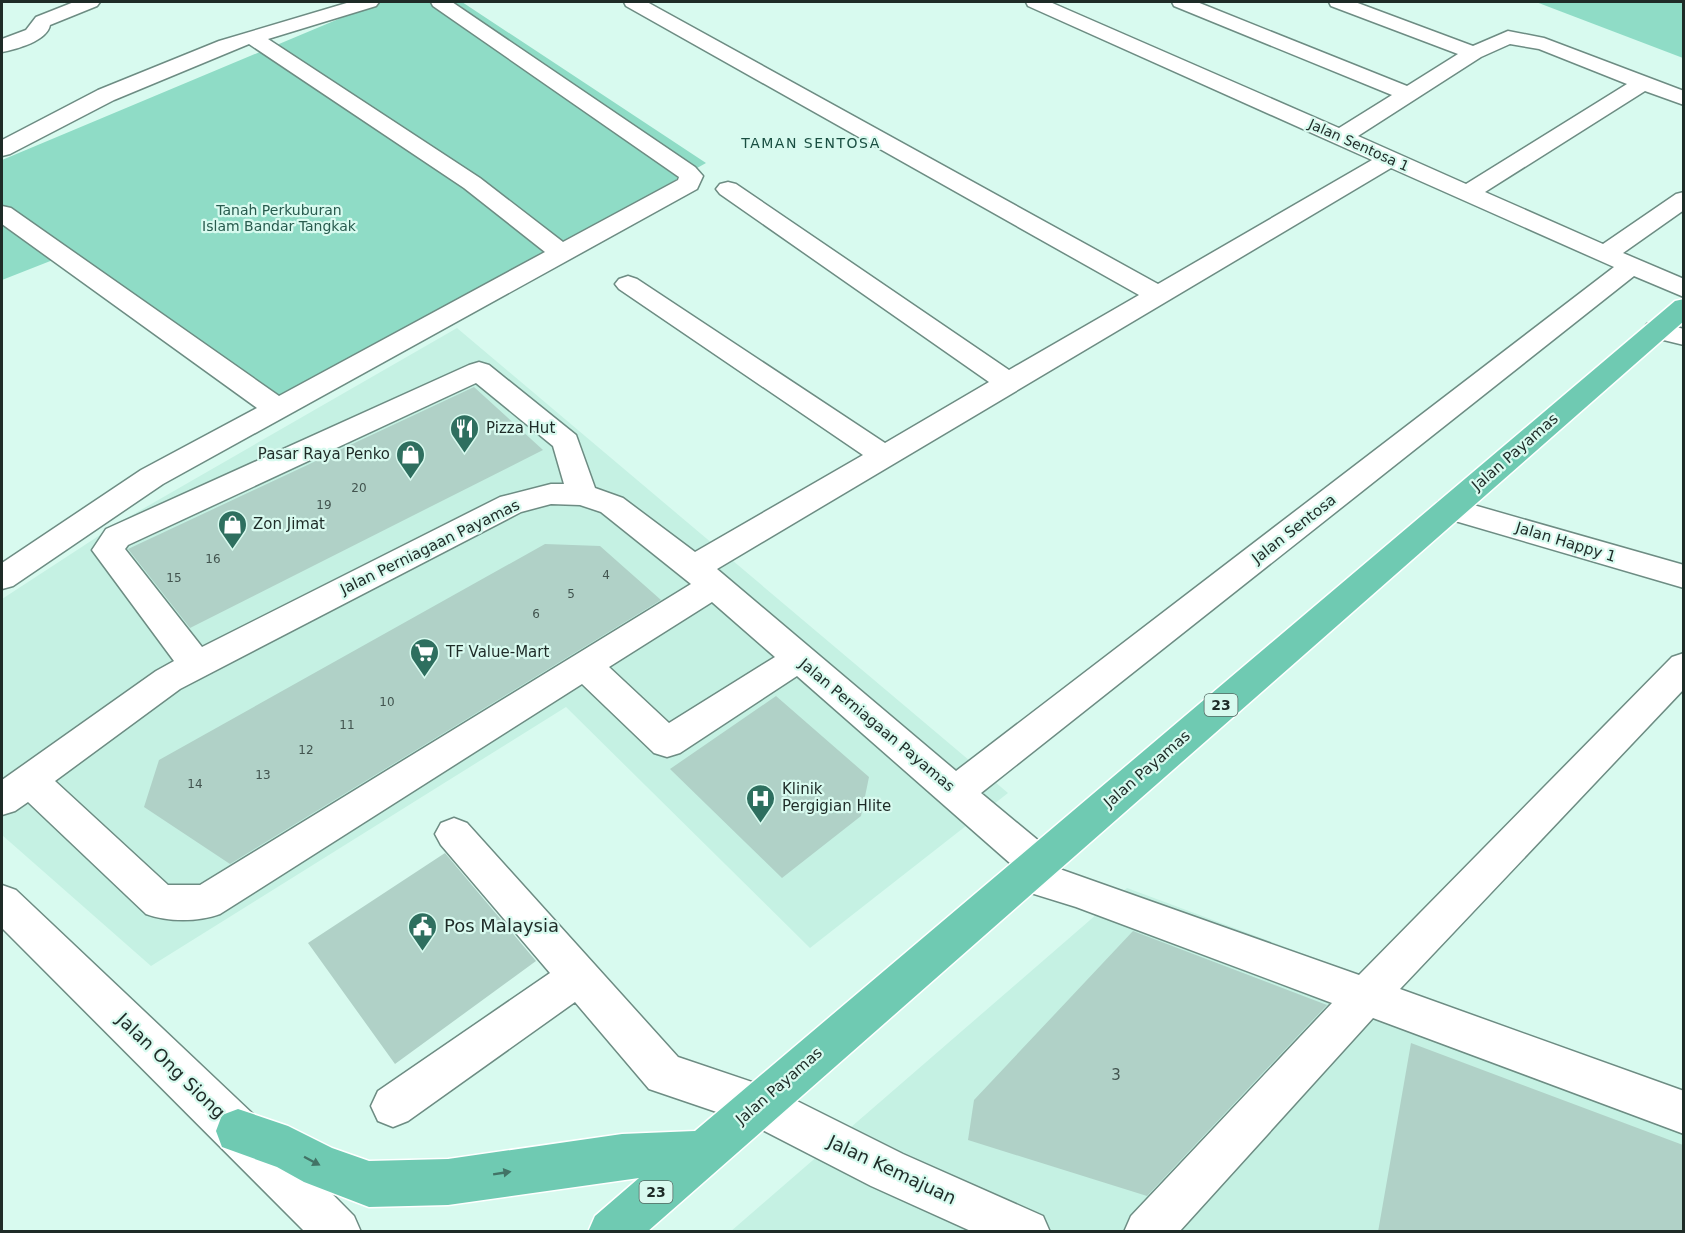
<svg xmlns="http://www.w3.org/2000/svg" width="1685" height="1233" font-family="'DejaVu Sans',sans-serif">
<style>
.built{fill:#c5f1e3}
.green{fill:#8fdcc6}
.building{fill:#b0d1c7}
.lines{fill:none;stroke-linecap:round;stroke-linejoin:round}
.minor-casing{stroke:#6d8c83;stroke-width:3}
.highway-casing{stroke:#fff;stroke-width:3}
.minor{fill:#fff;fill-rule:evenodd}
.highway{fill:#6fcab2;fill-rule:evenodd}
.oneway{fill:#427366}
.labels{text-anchor:middle;stroke-width:4.5;stroke-linejoin:round;paint-order:stroke}
.number-label{font-size:12px;fill:#42544f}
.far-neighbourhood-label{font-size:14px;letter-spacing:1.5px;fill:#194e41;stroke:#d8faef}
.far-street-label{font-size:14px;fill:#1e2b27;stroke:#d8faef}
.far-park-label{font-size:14px;fill:#285b4e;stroke:#d8faef}
.shield{fill:#d8faef;stroke:#566963;stroke-width:1.5}
.shield-label{font-size:14px;font-weight:bold;fill:#1e2b27}
.poi-label{font-size:15px;fill:#1e2b27;stroke:#d8faef;text-anchor:start}
.street-label{font-size:15px;fill:#1e2b27;stroke:#d8faef}
.near-number-label{font-size:15px;fill:#42544f}
.near-poi-label{font-size:18px;fill:#1e2b27;stroke:#d8faef;text-anchor:start}
.near-street-label{font-size:18px;fill:#1e2b27;stroke:#d8faef}
</style>
<rect width="100%" height="100%" fill="#d8faef"/>
<path class="built" d="M457 328 1008 793 810 948 566 707 151 966 2 835V599L120 522Z
M1127 888 1683 1095V1231L730 1232Z"/>
<path class="green" d="M379 2H462L706 163 268 409 58 258 2 280V160Z
M1536 2H1683V58Z"/>
<path class="building" d="M474 387 543 450 190 628 128 549Z
M545 544 600 546 661 600 230 864 144 807 159 760Z
M776 696 869 777 861 816 782 878 670 769Z
M445 853 536 961 395 1064 308 943Z
M1133 931 1327 1005 1147 1196 968 1140 974 1100Z
M1411 1043 1683 1145V1232H1378Z"/>
<g class="lines">
<defs>
<path id="minor" d="M74 2H100L97 6 50 25C47 41 17 49 2 52V39L26 30 36 17Z
M350 2H379L376 6 268 39 480 178 563 242 678 180 679 177 433 6 431 2H452L695 167 703 176 697 189 163 484 13 586 2 589V563L141 470 257 408 2 224V206L11 208 279 396 545 252 464 188 249 44 114 100 10 154 2 156V140L98 90 219 41Z
M624 2H647L1158 284 1372 160 1028 6 1026 2H1050L1339 128 1392 95 1174 6 1172 2H1197L1407 86 1458 54 1331 6 1329 2H1355L1473 46 1508 31 1544 38 1684 91V105L1645 91 1485 192 1603 244 1676 194 1684 192V210L1623 253 1684 279V297L1634 276 981 793 1051 851 1056 863 1054 867 1359 975 1672 657 1684 653V689L1400 989 1684 1091V1134L1373 1018 1179 1232H1124L1131 1216 1332 1003 1076 907 1011 887 1006 875 1011 864 797 676 680 753 667 757 654 753 582 684 220 914C198 922 168 922 146 914L28 802 15 811 2 815V780L156 671 174 661 92 550 106 529 469 365 479 362 489 365 576 435 595 488 623 498 695 552 863 455 619 289 615 284 619 279 628 276 637 279 885 443 989 382 720 194 716 189 720 184 728 182 736 184 1009 370 1139 295 626 6ZM1510 44 1539 49 1627 84 1466 184 1358 136 1481 57ZM1391 168 1614 267 956 771 717 569ZM476 383 553 446 564 484H551L500 497 202 647 125 549 128 545ZM551 504 580 505 601 512 691 584 200 885H168L55 781 180 689 521 512ZM712 602 775 657 669 723 609 667Z
M1656 322 1684 329V345L1647 336 1643 330 1647 324Z
M1449 498 1684 565V588L1438 516 1434 509 1438 502Z
M454 818 467 823 678 1057 773 1089 903 1154 1043 1216 1050 1232H973L871 1186 749 1123 649 1089 575 1002 408 1121 393 1127 378 1121 371 1106 378 1091 550 973 441 845 435 834 441 823Z
M2 885 16 890 254 1115 354 1216 361 1232H305L2 928Z"/>
<path id="highway" d="M1684 299V321L647 1232H588L595 1216 639 1178 448 1205 369 1207 304 1182 277 1167 222 1147 216 1131 222 1115 238 1109 288 1126 332 1148 369 1161 448 1159 622 1134 695 1131 1675 301Z"/>
</defs>
<use href="#minor" class="minor-casing"/>
<use href="#highway" class="highway-casing"/>
<use href="#minor" class="minor"/>
<use href="#highway" class="highway"/>
</g>
<defs><path id="oneway-solid" d="M-6-.8H1V-3.2L6.5 0L1 3.2V.8H-6Z" transform="scale(1.5)"/></defs>
<g class="oneway">
<use href="#oneway-solid" transform="translate(312 1161) rotate(28)"/>
<use href="#oneway-solid" transform="translate(502 1173) rotate(-9)"/>
</g>
<defs>
<symbol id="restaurant-pin" viewBox="-11 -11 22 30"><path d="M0 17L-7.5 6A9.5 9.5 0 1 1 7.5 6Z" fill="#2e6f5f" stroke="#d8faef"/><path d="M-5-6h1v4h1v-4h1v4h1v-4h1v5L-1.5 .5V6h-2V.5L-5-1ZM5-6V6H3V1.5H1.5Q1.5-4 5-6Z" fill="#fff"/></symbol>
<symbol id="shop-pin" viewBox="-11 -11 22 30"><path d="M0 17L-7.5 6A9.5 9.5 0 1 1 7.5 6Z" fill="#2e6f5f" stroke="#d8faef"/><path d="M-5-2.5h2.3a2.7 3.5 0 0 1 5.4 0H5L5.5 6h-11ZM-1.5-2.5h3a1.5 2.3 0 0 0-3 0Z" fill="#fff"/></symbol>
<symbol id="supermarket-pin" viewBox="-11 -11 22 30"><path d="M0 17L-7.5 6A9.5 9.5 0 1 1 7.5 6Z" fill="#2e6f5f" stroke="#d8faef"/><path d="M-6-5.5h2.5l.6 2H6L4.5 2H-2.5L-4.4-4H-6ZM-1.5 3.2a1.3 1.3 0 1 0 .1 0ZM3 3.2a1.3 1.3 0 1 0 .1 0Z" fill="#fff"/></symbol>
<symbol id="hospital-pin" viewBox="-11 -11 22 30"><path d="M0 17L-7.5 6A9.5 9.5 0 1 1 7.5 6Z" fill="#2e6f5f" stroke="#d8faef"/><path d="M-5-5h3v3.5h4V-5h3V5h-3V1.5h-4V5h-3Z" fill="#fff"/></symbol>
<symbol id="civic-pin" viewBox="-11 -11 22 30"><path d="M0 17L-7.5 6A9.5 9.5 0 1 1 7.5 6Z" fill="#2e6f5f" stroke="#d8faef"/><path d="M-.6-6.5H3V-4.5H.6V-3L4-1V1h2V6H-6V1h2V-1L-.6-3ZM-1.2 2.5V6h2.4V2.5Z" fill="#fff"/></symbol>
</defs>
<g fill-rule="evenodd">
<use href="#restaurant-pin" x="448" y="412" width="33" height="45"/>
<use href="#shop-pin" x="394" y="438" width="33" height="45"/>
<use href="#shop-pin" x="216" y="508" width="33" height="45"/>
<use href="#supermarket-pin" x="408" y="636" width="33" height="45"/>
<use href="#hospital-pin" x="744" y="782" width="33" height="45"/>
<use href="#civic-pin" x="406" y="910" width="33" height="45"/>
</g>
<g class="labels">
<g class="number-label">
<text x="359" y="492">20</text>
<text x="324" y="509">19</text>
<text x="213" y="563">16</text>
<text x="606" y="579">4</text>
<text x="174" y="582">15</text>
<text x="571" y="598">5</text>
<text x="536" y="618">6</text>
<text x="387" y="706">10</text>
<text x="347" y="729">11</text>
<text x="306" y="754">12</text>
<text x="263" y="779">13</text>
<text x="195" y="788">14</text>
</g>
<g class="far-neighbourhood-label">
<text x="811" y="148">TAMAN SENTOSA</text>
</g>
<g class="far-street-label">
<text transform="translate(1359 145) rotate(24)" y="5">Jalan Sentosa 1</text>
</g>
<g class="far-park-label">
<text x="279" y="215">Tanah Perkuburan<tspan x="279" dy="16">Islam Bandar Tangkak</tspan></text>
</g>
<g class="shield">
<rect x="1204.5" y="694" width="33" height="22" rx="4.5"/>
<rect x="639.5" y="1181" width="33" height="22" rx="4.5"/>
</g>
<g class="shield-label">
<text x="1221" y="710">23</text>
<text x="656" y="1197">23</text>
</g>
<g class="poi-label">
<text x="486" y="433">Pizza Hut</text>
<text x="390" y="459" text-anchor="end">Pasar Raya Penko</text>
<text x="253" y="529">Zon Jimat</text>
<text x="446" y="657">TF Value-Mart</text>
<text x="782" y="794">Klinik<tspan x="782" dy="17">Pergigian Hlite</tspan></text>
</g>
<g class="street-label">
<text transform="translate(1515 452) rotate(-41)" y="5">Jalan Payamas</text>
<text transform="translate(1294 529) rotate(-38)" y="5">Jalan Sentosa</text>
<text transform="translate(1566 542) rotate(17)" y="5">Jalan Happy 1</text>
<text transform="translate(430 547) rotate(-26)" y="5">Jalan Perniagaan Payamas</text>
<text transform="translate(877 725) rotate(40)" y="5">Jalan Perniagaan Payamas</text>
<text transform="translate(1147 769) rotate(-41)" y="5">Jalan Payamas</text>
<text transform="translate(779 1086) rotate(-41)" y="5">Jalan Payamas</text>
</g>
<g class="near-number-label">
<text x="1116" y="1080">3</text>
</g>
<g class="near-poi-label">
<text x="444" y="932">Pos Malaysia</text>
</g>
<g class="near-street-label">
<text transform="translate(171 1066) rotate(44)" y="6">Jalan Ong Siong</text>
<text transform="translate(892 1170) rotate(25)" y="6">Jalan Kemajuan</text>
</g>
</g>
<rect width="1685" height="1233" fill="none" stroke="#1e2b27" stroke-width="6"/>
</svg>
